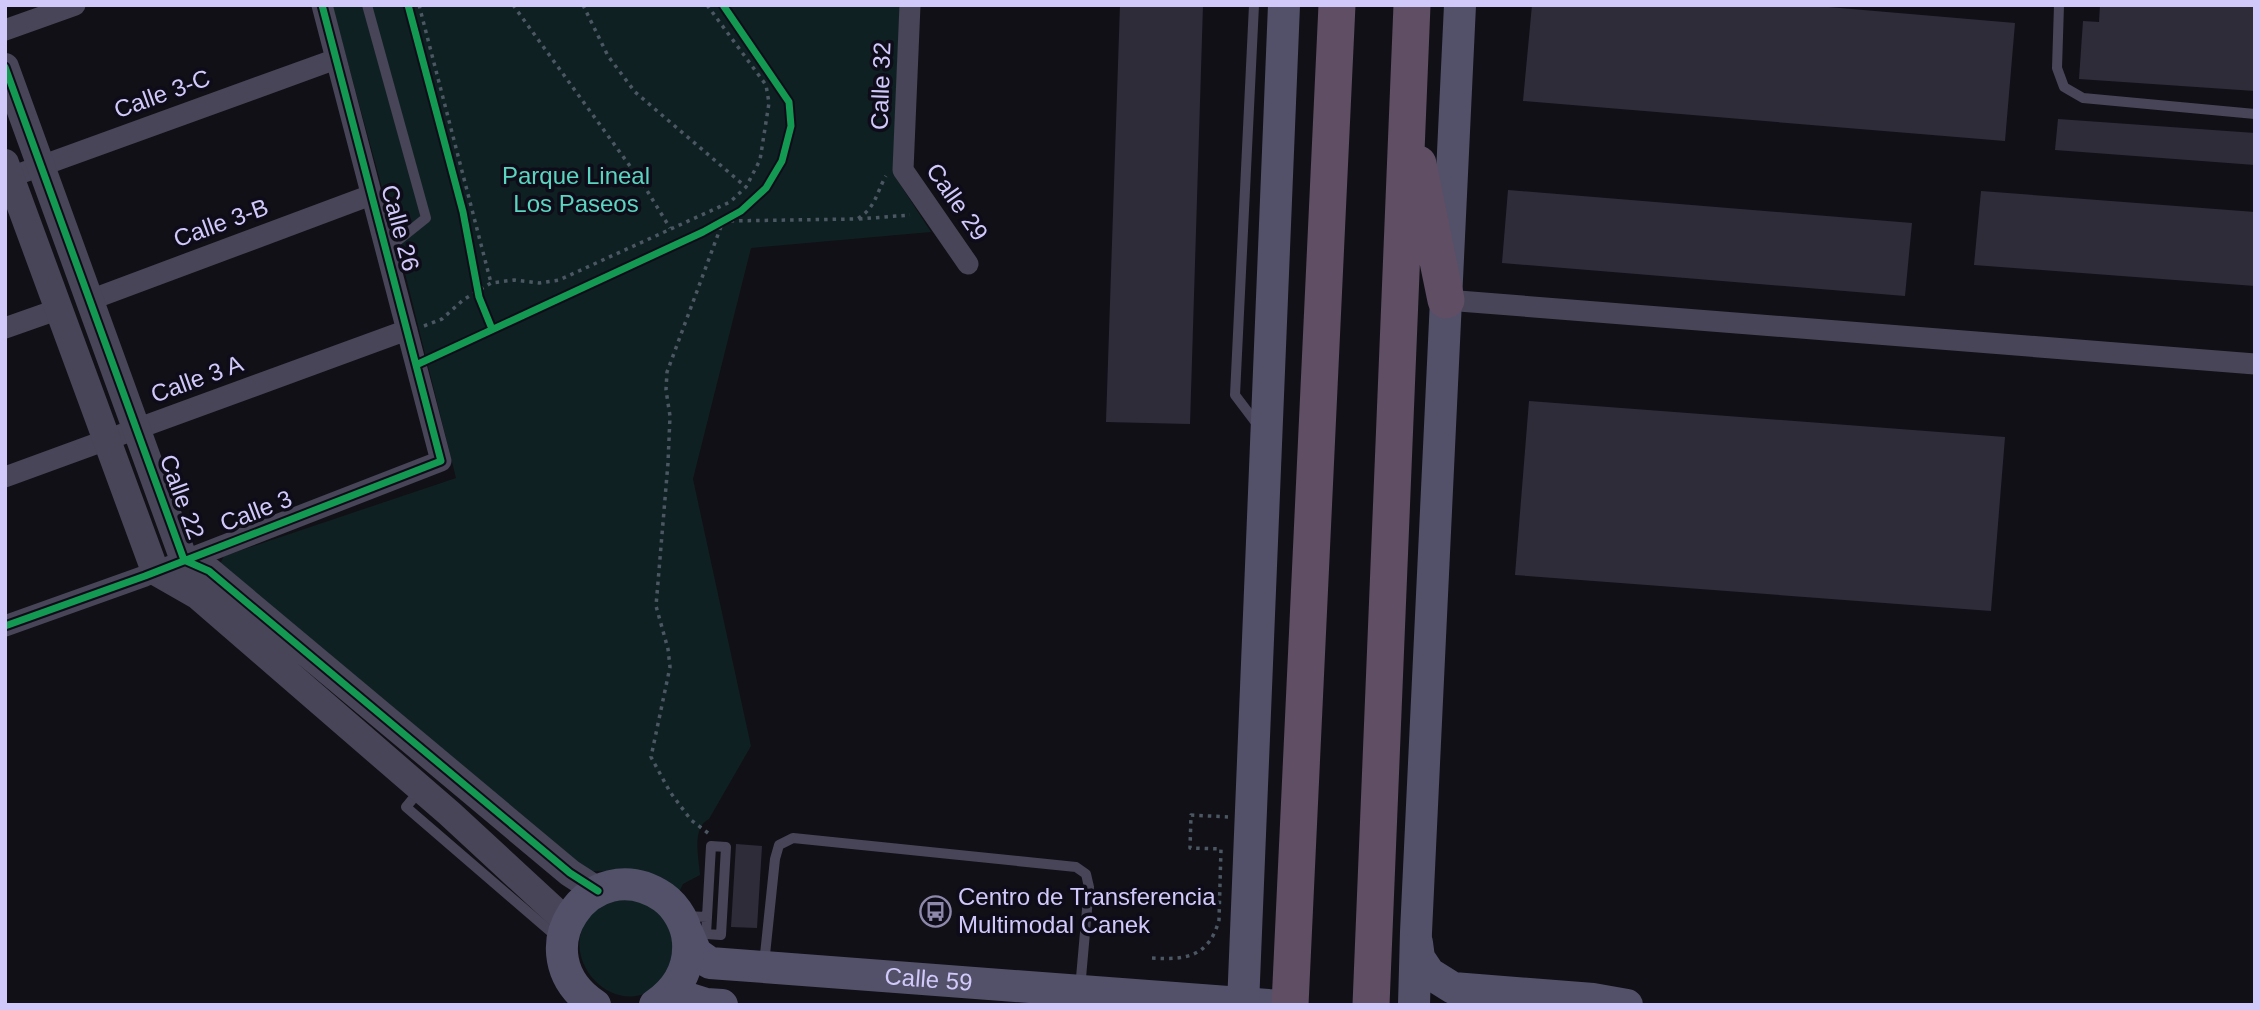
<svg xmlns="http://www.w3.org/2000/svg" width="2260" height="1010" font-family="Arial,sans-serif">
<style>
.green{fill:#0f2022}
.building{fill:#2f2c3a}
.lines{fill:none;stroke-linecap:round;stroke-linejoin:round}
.path{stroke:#4b5762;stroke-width:3.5;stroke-dasharray:3.5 5;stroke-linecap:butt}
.service{stroke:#474557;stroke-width:10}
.minor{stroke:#474557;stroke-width:21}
.tertiary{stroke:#474557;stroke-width:28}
.secondary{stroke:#53516a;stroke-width:32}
.trunk{stroke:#5f4e64;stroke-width:37}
.cycleway-casing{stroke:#0f0c1a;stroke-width:11}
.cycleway{stroke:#139951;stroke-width:7}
.labels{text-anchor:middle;stroke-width:7;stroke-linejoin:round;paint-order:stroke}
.street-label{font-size:24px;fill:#d2c9fb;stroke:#0f0c1a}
.park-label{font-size:24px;fill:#5bd5c0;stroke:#0f0c1a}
.poi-label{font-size:24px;fill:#d2c9fb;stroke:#0f0c1a;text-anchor:start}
</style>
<rect width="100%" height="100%" fill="#111016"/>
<path class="green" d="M332 5H909L896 178 931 232 751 248 693 479 751 746 709 819C691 828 699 858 700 875L683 884 679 892 647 872 582 871 218 568 224 556 456 478 401 257Z
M634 895 675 923 672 972C665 978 656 988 647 993 606 1010 564 960 585 923 589 916 595 907 603 903 611 898 625 898 634 895Z"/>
<path class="building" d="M1120 5H1203L1190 424 1106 422Z
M1532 5H1805L2015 23 2005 141 1523 101Z
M2100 5H2255V91L2079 79 2083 21 2099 22Z
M2058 119 2255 133V165L2055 150Z
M1508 190 1912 223 1905 296 1502 263Z
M1981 191 2255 212V286L1974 265Z
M1529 401 2005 437 1991 611 1515 575Z
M736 844 762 846 757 928 731 927Z"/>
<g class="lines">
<path class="path" d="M419 5 491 283
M513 5 643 184 670 228
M583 5 608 56 635 92 746 187
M859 219 910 215
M424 326 442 319 463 300 491 283 514 280 539 283 559 280 730 202 746 187 760 160 769 103 766 85 707 5
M708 833 691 820 670 792 651 757 670 667 668 649 656 606 668 463 670 416 666 390 667 372 723 221 857 219C876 208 876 193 886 176
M1152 958C1186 960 1209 957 1219 920L1221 849 1190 848 1191 815 1228 817"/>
<path class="service" d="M367 5 426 218 386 250
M1254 5 1235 395 1260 428
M2059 5 2057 68 2064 87 2083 98 2255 114
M421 789 406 807 558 938
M684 916 707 917 706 934 721 935 726 847 711 846 707 917
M764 964 775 859 779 845 793 838 1076 867 1086 874 1089 887 1080 989"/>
<path class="minor" d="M910 5 903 170 968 264
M5 30 75 5
M5 179 336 59
M90 300 371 195
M1446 300 2255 364
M5 328 59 309
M5 477 407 330
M5 626 145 576 441 461 322 5"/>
<path class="tertiary" d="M5 67 184 560 209 571 570 873 598 891
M5 163 155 571 197 595 449 813 567 922"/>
<g class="secondary">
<path id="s1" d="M688 934 696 953 710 963 1268 1005"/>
<path d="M1417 943 1419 958 1429 973 1453 988 1593 999 1627 1005"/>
<path d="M671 993 706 1004 722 1005"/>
<path d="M595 1005C518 954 590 848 663 897 677 907 687 925 688 942 690 970 677 990 655 1005"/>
<path d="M1243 1005 1284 5"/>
<path d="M1414 1005 1416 932 1460 5"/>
</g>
<path class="trunk" d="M1418 164 1446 300
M1290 1005 1337 5
M1371 1005 1412 5"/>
<defs>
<path id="cycleway" d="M408 5 463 212 479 297 492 329
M5 67 184 560 209 571 570 873 598 891
M416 365 703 232 741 211 766 188 782 161 791 126 789 102 723 5
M5 626 145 576 441 461 322 5"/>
</defs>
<use href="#cycleway" class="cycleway-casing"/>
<use href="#cycleway" class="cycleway"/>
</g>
<defs>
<symbol id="bus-ring" viewBox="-11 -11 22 22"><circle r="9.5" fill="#0f0c1a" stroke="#8e88ab" stroke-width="1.5"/><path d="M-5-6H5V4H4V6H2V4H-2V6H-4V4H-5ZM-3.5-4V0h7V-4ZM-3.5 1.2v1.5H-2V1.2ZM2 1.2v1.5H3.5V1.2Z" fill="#8e88ab"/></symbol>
</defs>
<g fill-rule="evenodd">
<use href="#bus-ring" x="918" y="894" width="35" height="35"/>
</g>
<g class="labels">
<g class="street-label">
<text transform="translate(881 86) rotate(-88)" y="8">Calle 32</text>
<text transform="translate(162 94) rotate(-20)" y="8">Calle 3-C</text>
<text transform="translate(957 202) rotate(55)" y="8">Calle 29</text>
<text transform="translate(221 223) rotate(-20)" y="8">Calle 3-B</text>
<text transform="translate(400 228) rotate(75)" y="8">Calle 26</text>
<text transform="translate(197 379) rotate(-20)" y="8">Calle 3 A</text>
<text transform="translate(182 497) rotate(70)" y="8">Calle 22</text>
<text transform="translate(256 511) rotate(-21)" y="8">Calle 3</text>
<text dy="8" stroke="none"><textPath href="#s1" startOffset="257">Calle 59</textPath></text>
</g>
<g class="park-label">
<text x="576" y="184">Parque Lineal<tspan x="576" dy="28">Los Paseos</tspan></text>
</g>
<g class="poi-label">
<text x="958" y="905">Centro de Transferencia<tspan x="958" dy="28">Multimodal Canek</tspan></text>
</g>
</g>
<rect width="2260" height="1010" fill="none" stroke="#d2c9fb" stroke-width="14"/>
</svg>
